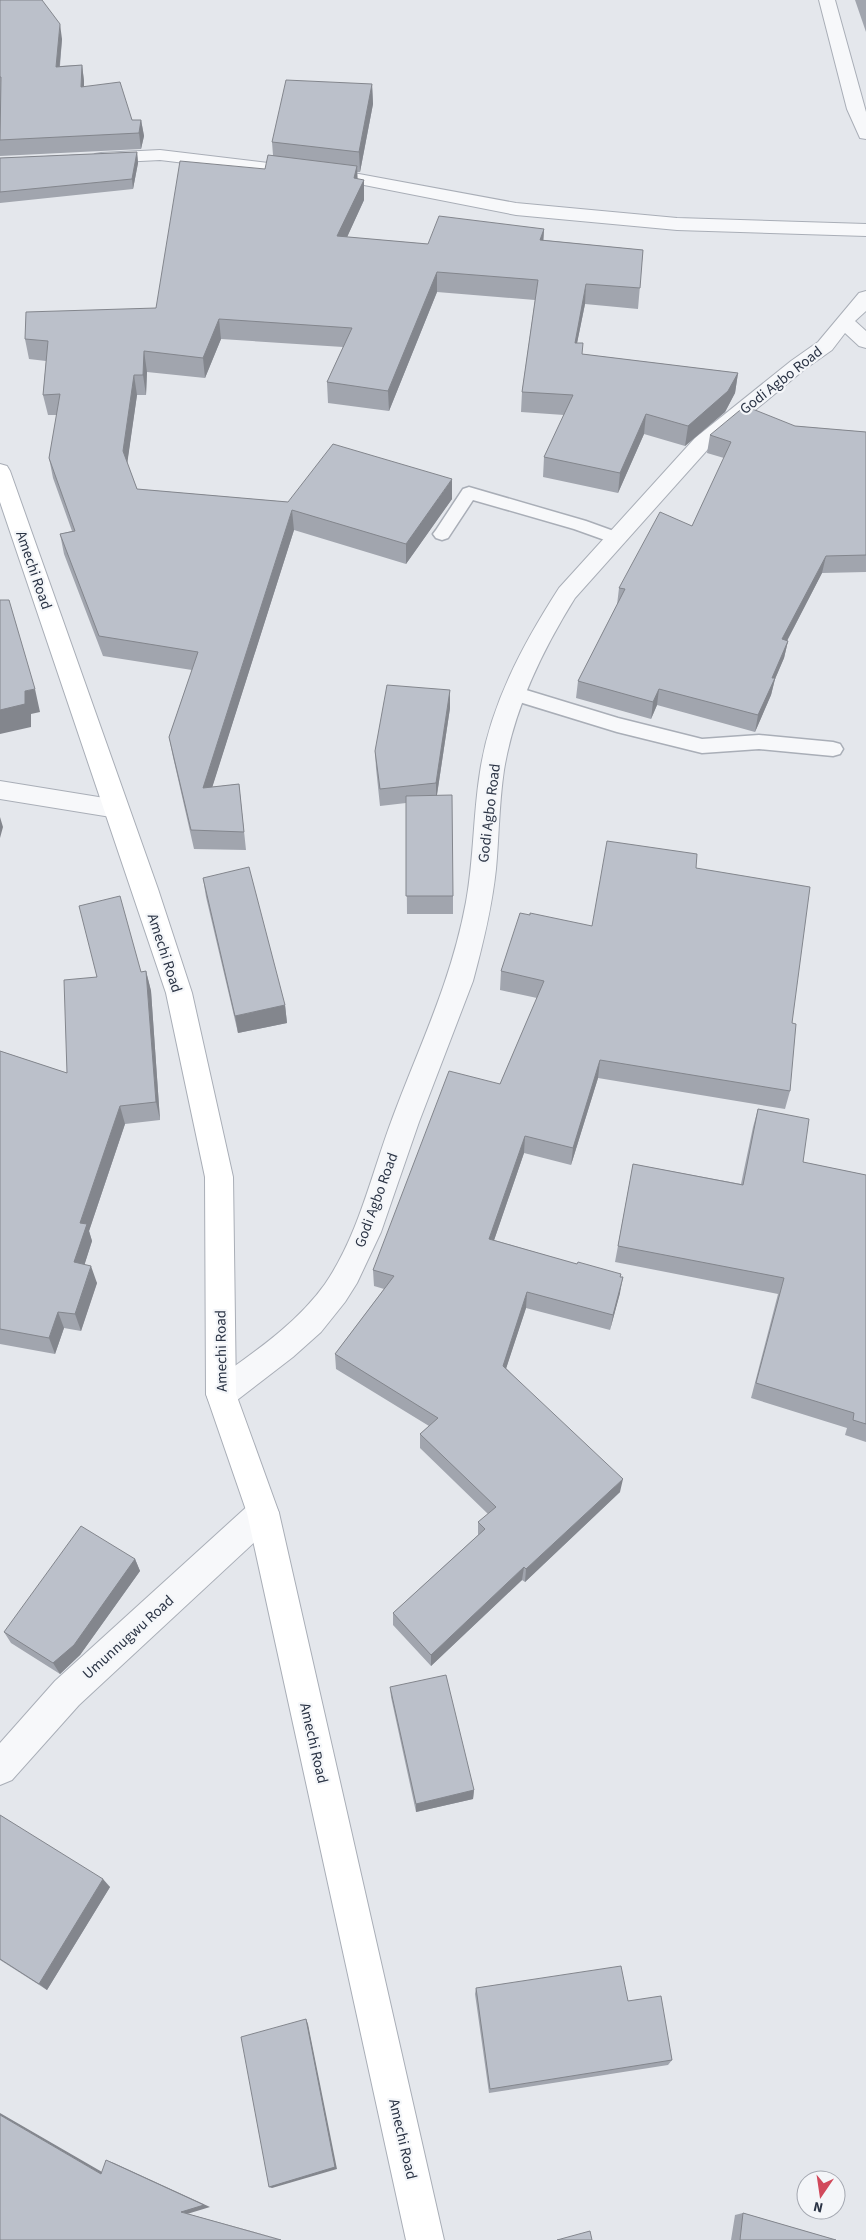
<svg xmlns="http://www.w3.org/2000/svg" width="866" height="2240" font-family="'Source Sans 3',sans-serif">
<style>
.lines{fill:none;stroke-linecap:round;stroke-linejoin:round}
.lane-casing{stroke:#a9aeb7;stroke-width:3}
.street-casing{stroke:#a9aeb7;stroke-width:2}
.secondary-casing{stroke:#a9aeb7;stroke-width:2}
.lane{fill:#f7f8fa;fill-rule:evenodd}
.street{fill:#f7f8fa;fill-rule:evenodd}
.secondary{fill:#fff;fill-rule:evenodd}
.wall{fill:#a1a5ae}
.shaded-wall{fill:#83868d}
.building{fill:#bbc0ca;stroke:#83868d}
.labels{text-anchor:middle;stroke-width:4.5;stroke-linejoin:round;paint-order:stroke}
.street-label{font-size:15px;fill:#2b3445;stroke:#f4f6f9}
</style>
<rect width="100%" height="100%" fill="#e4e7ec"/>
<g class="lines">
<defs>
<path id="lane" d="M469 487 586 521 622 534 625 538 622 542 616 544 574 529 473 500 448 538 442 540 436 538 433 534 436 530 463 489Z
M513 686 618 718 702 739 759 735 833 742 840 744 843 749 840 754 833 756 759 749 702 753 617 732 506 698 504 693 506 688Z"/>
<path id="street" d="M819 0H835L866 112V139L860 138 847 109Z
M160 150 359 174 516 203 677 218 866 224V236L677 230 516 215 359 184 160 160 101 163 95 162 92 158 95 154 101 153Z
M866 291V311L855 321 866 331V348L859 346 845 333 832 350 805 369 709 448 575 598C542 651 514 709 504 770 499 803 499 836 496 869 492 907 483 944 473 981L419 1122 381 1232 357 1283 345 1302 321 1332 293 1357 232 1404 221 1408 210 1404 206 1394 210 1384C251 1354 295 1326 325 1284 358 1236 371 1176 391 1122 419 1046 451 983 466 902 474 859 473 815 480 772 490 705 523 644 559 588L695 438 791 361 818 342 859 293Z
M0 781 117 800 126 803 129 809 126 815 117 818 0 799Z
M263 1498 274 1502 279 1513 274 1524 79 1705 12 1780 0 1785V1743L55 1681 252 1502Z"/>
<path id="secondary" d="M0 464 7 466 10 471 158 889 192 993 233 1177 236 1394 279 1513 444 2240H406L247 1513 206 1394 205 1177 166 993 0 502Z"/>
</defs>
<use href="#lane" class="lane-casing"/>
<use href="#street" class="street-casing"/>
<use href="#secondary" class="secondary-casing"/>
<use href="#lane" class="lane"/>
<use href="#street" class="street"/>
<use href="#secondary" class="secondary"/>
</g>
<path class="wall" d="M0 0 62 39 60 66 82 65 84 81V87L132 120H141L144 136 141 149 0 156Z
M855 0H866V32Z
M372 84 373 104 360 172H357V179L364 200 347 237 428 244 544 229 543 240 643 250 638 309 585 304 577 343 582 354 738 373 735 393 725 412 685 446 644 434 618 493 543 477 544 457 564 415 521 412 522 392 535 300 437 292 389 411 328 403 327 382 343 347 221 339 205 378 147 372 146 395H137L127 463 137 489 288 502 452 499 406 564 294 530 212 787 239 784 246 850 194 849 173 757 169 737 192 670 103 656 64 554 60 534 72 531 53 478 49 458 57 415H48L43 395 46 361 29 359 25 339 156 308 265 169 273 155 272 142Z
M137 152 138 163 133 189 0 203V158Z
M795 426 866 432V572L822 573 787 641H788L784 658 775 679 771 695 755 732 657 705 651 719 576 698 578 681 617 605 619 588 692 526 724 458 707 453 710 435Z
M450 690V708L437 795 453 896V914H407L406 803 380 806 376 768 375 751Z
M696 868 792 1023 790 1091 785 1109 598 1078 571 1165 524 1153 494 1240 620 1277V1293L610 1330 526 1308 506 1368 620 1492 525 1582 522 1580 431 1666 393 1625V1613L478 1535V1522L488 1514 420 1448V1434L429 1426 336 1369 335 1354 384 1289 374 1286 373 1270 500 1084 537 998 500 990 501 971 592 926Z
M203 878 285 1005 287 1023 238 1033 206 897Z
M146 971 151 991 160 1120 125 1124 89 1231 92 1241 84 1265 97 1283 81 1331 64 1328 55 1354 0 1344V1051L67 1073 141 972Z
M758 1109 803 1162 866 1175V1442L845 1435 847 1428 751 1398 778 1294 615 1262 633 1164 741 1184 753 1127Z
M135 1559 140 1571 80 1655 60 1674 11 1643 4 1632Z
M390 1687 474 1790 473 1799 416 1812 391 1697Z
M0 1815 110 1887 47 1990 0 1960Z
M476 1988 628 2001 672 2060 668 2065 489 2093 475 1994Z
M743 2213 836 2240H731L735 2215Z"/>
<path class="shaded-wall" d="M60 24 62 39 58 83 56 67Z
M82 65 84 81V103L81 87Z
M372 84 373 104 360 172 359 152Z
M141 120 144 136 141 149 139 133Z
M137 152 138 163 133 189 132 179Z
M357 166 358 186 364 180V200L338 257 337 236 354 178Z
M544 229 543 249 540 240Z
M437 272V292L389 411 388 391Z
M586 284 585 304 573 363 575 343Z
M219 319 221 339 205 378 203 358Z
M144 351 147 372 146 395 143 375Z
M738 373 735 393 725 412 685 446 688 426Z
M134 375 137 395 126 472 123 451Z
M646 414 644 434 618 493 620 473Z
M452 479V499L406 564V544Z
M292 510 294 530 206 807 203 788Z
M826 556 822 573 779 656 782 639Z
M788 641 784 658 775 679 771 695 755 732 758 715 772 678Z
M35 689 40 712 31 714V727L0 734V710L25 691Z
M659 689 657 705 651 719 653 702Z
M450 690V708L436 801V783Z
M0 817 3 827 0 838Z
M146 971 151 991 160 1120 156 1102Z
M285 1005 287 1023 238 1033 235 1016Z
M600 1060 598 1078 571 1165 573 1148Z
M120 1106 125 1124 89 1231 92 1241 80 1279 74 1262 80 1223Z
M525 1136 524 1153 489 1255V1239Z
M91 1266 97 1283 81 1331 75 1314Z
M623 1277 620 1293 610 1330 613 1315Z
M527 1292 526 1308 502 1381 503 1366Z
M58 1312 64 1328 55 1354 49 1338Z
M623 1479 620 1492 525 1582 526 1569Z
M135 1559 140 1571 80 1655 60 1674 53 1663Z
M524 1567 522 1580 431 1666V1655Z
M474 1790 473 1799 416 1812V1804Z
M103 1879 110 1887 47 1990 39 1984Z
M306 2019 308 2024 337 2169 272 2188 269 2187Z
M0 2113 109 2176 101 2174 0 2115Z
M106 2160 114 2163 210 2207 187 2214 283 2240 181 2212Z"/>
<path class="building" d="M0 0H42L60 24 56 67 82 65 81 87 120 82 132 120H141L139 133 0 140 1 77H0Z
M286 80 372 84 359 152 272 142Z
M137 152 132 179 0 192V158Z
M268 155 357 166 354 178 364 180 337 236 428 244 439 216 544 229 540 240 643 250 640 288 586 284 575 343H583L582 354 738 373 728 391 688 426 646 414 620 473 544 457 573 395 522 392 538 280 437 272 388 391 327 382 352 328 219 319 203 358 144 351 143 375H134L123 451 137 489 288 502 333 444 452 479 406 544 292 510 203 788 239 784 244 832 191 830 169 737 198 652 99 636 60 534 75 531 49 458 60 394 43 395 48 341 25 339 26 312 156 308 180 161 265 169Z
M745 406 795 426 866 432V555L826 556 782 639 788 641 772 678H775L758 715 659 689 653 702 578 681 625 589 619 588 660 512 692 526 731 442 710 435Z
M0 600H9L35 689 25 691V704L0 710Z
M387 685 450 690 436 783 380 789 375 751Z
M452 795 453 896H406V796Z
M607 841 697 854 696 868 810 887 792 1023 796 1024 790 1091 600 1060 573 1148 525 1136 489 1239 577 1264 578 1262 621 1274 620 1277H623L613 1315 527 1292 503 1366 623 1479 526 1569 524 1567 431 1655 393 1613 485 1529 478 1522 496 1507 420 1434 438 1418 335 1354 394 1276 373 1270 449 1071 500 1084 544 981 501 971 520 913 530 915V913L592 926Z
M249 867 285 1005 235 1016 203 878Z
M120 896 141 972 146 971 156 1102 120 1106 80 1223 87 1224 74 1262 91 1266 75 1314 58 1312 49 1338 0 1329V1051L67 1073 64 980 97 977 79 906Z
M758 1109 809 1119 803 1162 866 1175V1424L853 1420 854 1413 756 1383 784 1278 618 1246 633 1164 743 1185Z
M81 1526 135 1559 74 1645 53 1663 4 1632Z
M446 1675 474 1790 416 1804 390 1687Z
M0 1815 103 1879 39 1984 0 1959Z
M621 1966 628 2001 661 1996 672 2060 490 2089 476 1988Z
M306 2019 335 2167 269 2187 241 2037Z
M0 2115 101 2174 106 2160 204 2205 181 2212 281 2240H0Z
M743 2213 836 2240H740Z
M590 2231 592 2240H557Z"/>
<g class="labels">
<g class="street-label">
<text transform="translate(781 380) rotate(-38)" y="5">Godi Agbo Road</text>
<text transform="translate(34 570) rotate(71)" y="5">Amechi Road</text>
<text transform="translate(489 813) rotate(-83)" y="5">Godi Agbo Road</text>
<text transform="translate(165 953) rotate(72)" y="5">Amechi Road</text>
<text transform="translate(376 1200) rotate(-70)" y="5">Godi Agbo Road</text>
<text transform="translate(221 1351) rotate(-91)" y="5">Amechi Road</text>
<text transform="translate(128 1637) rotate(-42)" y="5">Umunnugwu Road</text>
<text transform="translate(314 1743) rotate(77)" y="5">Amechi Road</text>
<text transform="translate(403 2139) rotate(77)" y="5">Amechi Road</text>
</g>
</g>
<g transform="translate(821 2195) rotate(193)"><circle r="24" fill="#f4f6f9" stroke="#a4a8b1"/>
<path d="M0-4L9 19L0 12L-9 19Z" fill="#d1495b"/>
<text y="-8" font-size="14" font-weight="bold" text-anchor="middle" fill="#2b3445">N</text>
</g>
</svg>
